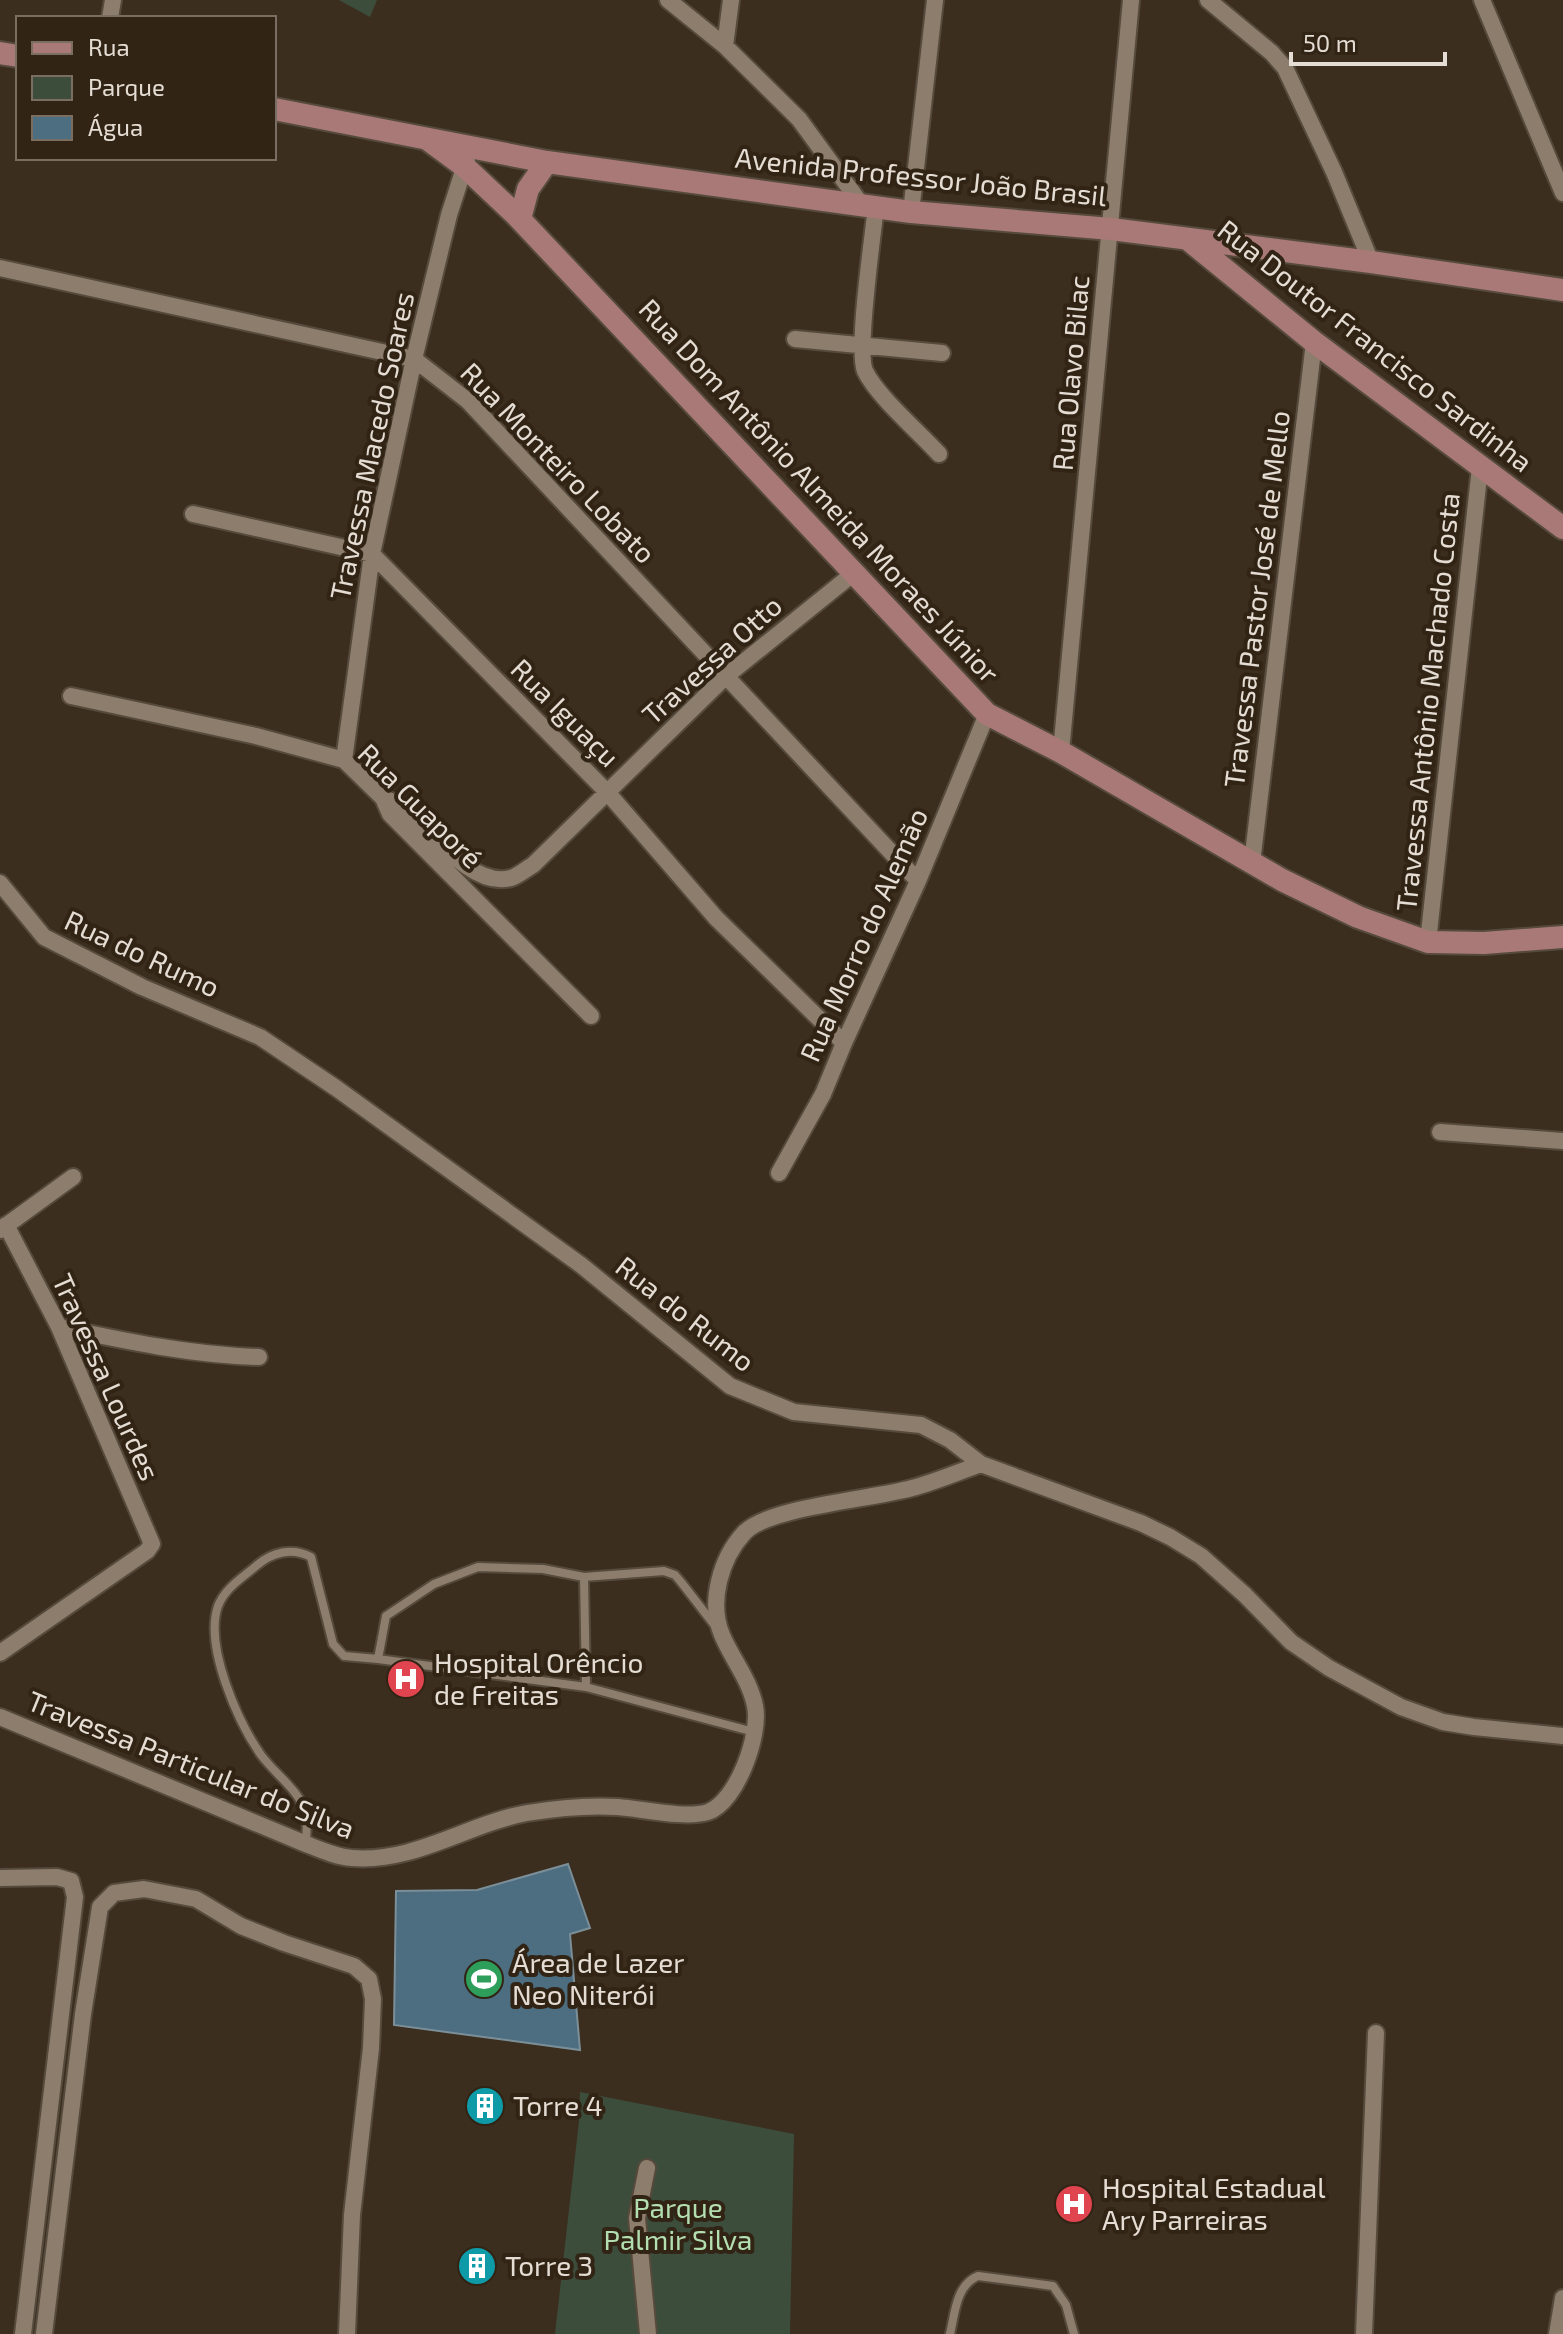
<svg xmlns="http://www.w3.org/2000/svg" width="1563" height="2334" font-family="'Exo 2',sans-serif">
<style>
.green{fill:#3d4d3c}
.water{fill:#4d6d80;stroke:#7b8f99;stroke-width:2}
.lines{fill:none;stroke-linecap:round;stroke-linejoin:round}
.service-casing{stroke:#554a3c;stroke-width:12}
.minor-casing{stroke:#554a3c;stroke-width:20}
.secondary-casing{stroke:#554a3c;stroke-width:26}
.service{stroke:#8d7d6c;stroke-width:8}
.minor{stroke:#8d7d6c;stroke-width:16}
.secondary{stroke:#a97978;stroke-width:22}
.labels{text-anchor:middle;stroke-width:8;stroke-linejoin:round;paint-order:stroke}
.street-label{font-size:28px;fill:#e5ddd3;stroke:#312415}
.poi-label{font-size:28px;fill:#e5ddd3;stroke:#312415;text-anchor:start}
.park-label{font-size:28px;fill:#b3deb0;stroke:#312415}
</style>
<rect width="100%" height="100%" fill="#3b2e1f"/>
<path class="green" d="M339 0H377L370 17Z
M580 2092 794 2134 790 2334H555L579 2121Z"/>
<path class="water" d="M568 1864 590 1928 570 1934 580 2050 394 2025 396 1891 477 1890Z"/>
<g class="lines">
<defs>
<path id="service" d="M584 1577 586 1687
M378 1659 586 1687 754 1732
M306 1844C306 1834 308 1822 306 1813 299 1790 275 1774 261 1755 238 1722 204 1646 218 1606 225 1588 242 1578 256 1566 272 1552 292 1547 311 1557L333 1644 344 1656 378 1659 386 1616 434 1584 478 1567 543 1569 584 1577 664 1571 675 1575 681 1582 716 1627
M950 2334C955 2313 956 2285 978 2276L1053 2286 1066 2305 1074 2334"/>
<path id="minor" d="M668 0 725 46 799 119 861 204
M1208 0 1272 53 1285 68 1334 172 1371 262
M1482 0 1563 193
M110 18 113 0
M725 46 731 0
M876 206C873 236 856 350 865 371 877 396 919 432 939 454
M911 212 935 0
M0 268 414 359 468 401 918 881
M795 339 942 353
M193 514 372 554 607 792 716 918 844 1043
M71 696 256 736 344 760 383 798 390 814 591 1016
M1061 752 1131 0
M344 760 372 554 414 359 449 215 467 159
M383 798C388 800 395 802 400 805 428 826 470 889 511 878 518 876 526 869 533 865L725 677 854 573
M1252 863 1314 342
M0 883 44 937 142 987 260 1037 336 1088 581 1265 730 1386 794 1412 921 1425 950 1440 981 1464 1141 1523 1170 1537 1201 1556 1245 1595 1291 1642 1329 1668 1401 1707 1443 1722 1474 1727 1563 1736
M1428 942 1480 467
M1440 1132 1563 1141
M779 1173 823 1094 844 1043 918 881 987 714
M0 1230 73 1177
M59 1327C125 1341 191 1355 259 1357
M0 1653 147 1551 152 1544 59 1327 6 1225
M0 1717 306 1844C321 1850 336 1857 352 1858 415 1863 467 1824 527 1813 557 1808 588 1805 618 1807 643 1809 686 1819 708 1812 737 1802 761 1734 755 1706 750 1680 732 1659 722 1635 708 1602 721 1558 744 1533 767 1507 874 1499 912 1488 935 1482 958 1472 981 1464
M0 1878 57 1877 71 1881 75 1897 23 2334
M647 2168 637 2218 648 2334
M44 2334 83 2014 100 1907 114 1893 144 1889 196 1899 241 1926 284 1943 354 1966 369 1979 373 1999 371 2048 352 2215 347 2334
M1364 2334 1376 2033
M1557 2334 1563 2298"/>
<path id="secondary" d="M0 53 18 56
M274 109 547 162 911 212 1111 229 1371 262 1563 290
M427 139 465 167 515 214 987 714 1061 752 1282 880 1358 917 1428 942 1484 943 1563 937
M520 219 528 189 547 162
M1190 241 1314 342 1563 528"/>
</defs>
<use href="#service" class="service-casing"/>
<use href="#minor" class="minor-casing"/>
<use href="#secondary" class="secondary-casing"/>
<use href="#service" class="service"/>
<use href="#minor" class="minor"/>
<use href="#secondary" class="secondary"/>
</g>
<defs>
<symbol id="hospital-disc" viewBox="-11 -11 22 22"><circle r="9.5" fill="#e0444e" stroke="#312415"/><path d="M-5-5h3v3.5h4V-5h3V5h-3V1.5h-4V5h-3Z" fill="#fff"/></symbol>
<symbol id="stadium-disc" viewBox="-11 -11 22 22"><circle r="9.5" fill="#2e9e5b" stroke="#312415"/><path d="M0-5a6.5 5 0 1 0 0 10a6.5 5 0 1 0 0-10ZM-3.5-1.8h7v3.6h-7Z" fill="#fff"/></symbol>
<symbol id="building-disc" viewBox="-11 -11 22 22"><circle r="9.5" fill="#0f9aa8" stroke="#312415"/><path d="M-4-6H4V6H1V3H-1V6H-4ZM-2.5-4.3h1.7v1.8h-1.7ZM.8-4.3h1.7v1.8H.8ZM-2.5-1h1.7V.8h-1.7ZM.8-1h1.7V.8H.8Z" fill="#fff"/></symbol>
</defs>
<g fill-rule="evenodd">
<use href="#hospital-disc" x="384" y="1657" width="44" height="44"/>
<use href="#stadium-disc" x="462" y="1957" width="44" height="44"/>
<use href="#building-disc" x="463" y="2084" width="44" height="44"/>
<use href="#hospital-disc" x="1052" y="2182" width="44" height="44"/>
<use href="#building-disc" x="455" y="2244" width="44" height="44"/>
</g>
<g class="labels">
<g class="street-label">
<text transform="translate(921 177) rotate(6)" y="10">Avenida Professor João Brasil</text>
<text transform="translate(1375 346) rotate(38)" y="10">Rua Doutor Francisco Sardinha</text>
<text transform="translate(1071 373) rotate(-85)" y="10">Rua Olavo Bilac</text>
<text transform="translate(372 446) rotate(-78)" y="10">Travessa Macedo Soares</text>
<text transform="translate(558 463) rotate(46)" y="10">Rua Monteiro Lobato</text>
<text transform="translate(819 491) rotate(47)" y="10">Rua Dom Antônio Almeida Moraes Júnior</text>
<text transform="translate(1257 599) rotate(-83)" y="10">Travessa Pastor José de Mello</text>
<text transform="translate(712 660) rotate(-42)" y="10">Travessa Otto</text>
<text transform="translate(1428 702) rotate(-84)" y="10">Travessa Antônio Machado Costa</text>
<text transform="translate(565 713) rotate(45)" y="10">Rua Iguaçu</text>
<text transform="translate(420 806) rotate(45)" y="10">Rua Guaporé</text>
<text transform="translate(864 935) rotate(-66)" y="10">Rua Morro do Alemão</text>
<text transform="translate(142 954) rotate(25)" y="10">Rua do Rumo</text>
<text transform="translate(685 1314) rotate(38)" y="10">Rua do Rumo</text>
<text transform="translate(106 1377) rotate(66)" y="10">Travessa Lourdes</text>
<text transform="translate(191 1765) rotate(22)" y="10">Travessa Particular do Silva</text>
</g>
<g class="poi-label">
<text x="434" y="1673">Hospital Orêncio<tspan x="434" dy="32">de Freitas</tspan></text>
<text x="512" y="1973">Área de Lazer<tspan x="512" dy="32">Neo Niterói</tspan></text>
<text x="513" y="2116">Torre 4</text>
<text x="1102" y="2198">Hospital Estadual<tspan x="1102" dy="32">Ary Parreiras</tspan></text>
<text x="505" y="2276">Torre 3</text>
</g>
<g class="park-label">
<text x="678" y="2218">Parque<tspan x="678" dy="32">Palmir Silva</tspan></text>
</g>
</g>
<rect x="16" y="16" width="260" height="144" fill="#312415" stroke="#796e61" stroke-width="2"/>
<rect x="32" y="42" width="40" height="12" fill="#a97978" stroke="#796e61" stroke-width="2"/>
<text x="88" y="56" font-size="24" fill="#e5ddd3">Rua</text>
<rect x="32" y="76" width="40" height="24" fill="#3d4d3c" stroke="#796e61" stroke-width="2"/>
<text x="88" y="96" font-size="24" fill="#e5ddd3">Parque</text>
<rect x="32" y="116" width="40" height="24" fill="#4d6d80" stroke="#796e61" stroke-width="2"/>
<text x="88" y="136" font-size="24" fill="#e5ddd3">Água</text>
<path d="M1291 52v12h154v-12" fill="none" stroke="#e5ddd3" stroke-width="4"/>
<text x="1303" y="52" font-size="24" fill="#e5ddd3" stroke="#312415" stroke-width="6" paint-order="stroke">50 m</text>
</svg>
